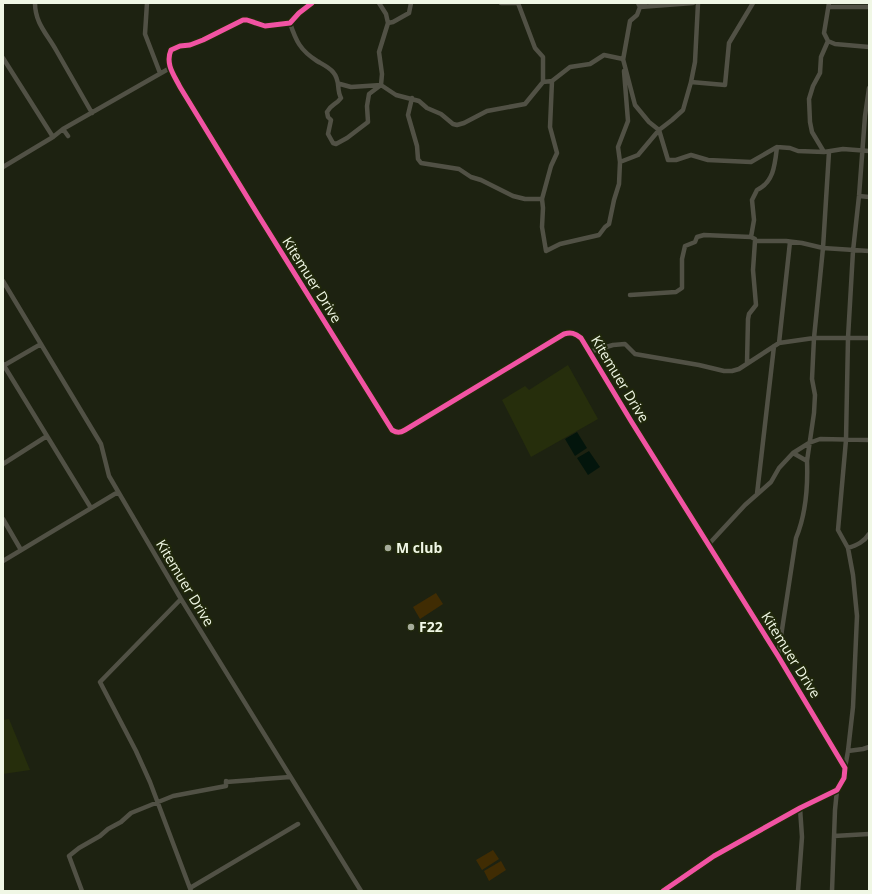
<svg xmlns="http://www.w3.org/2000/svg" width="872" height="894" font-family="'Open Sans',sans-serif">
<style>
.built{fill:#262e0c}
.green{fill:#402c03}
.water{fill:#03150c}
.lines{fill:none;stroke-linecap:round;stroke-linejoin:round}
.street{stroke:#515145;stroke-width:4.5}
.cycleway-casing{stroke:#20280b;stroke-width:8}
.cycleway{stroke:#f153a3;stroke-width:5}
.poi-dot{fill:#a6ac9b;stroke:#20280b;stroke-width:1.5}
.labels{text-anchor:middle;stroke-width:4;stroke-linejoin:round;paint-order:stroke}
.street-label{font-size:14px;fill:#f0f7e5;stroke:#20280b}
.poi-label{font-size:14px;font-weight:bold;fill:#f0f7e5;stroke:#20280b;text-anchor:start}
</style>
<rect width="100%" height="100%" fill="#1d2211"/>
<path class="built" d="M568 365 598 419 531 457 502 400 525 386 529 390Z
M9 719 30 770 3 774V720Z"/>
<path class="green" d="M436 593 443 604 420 619 413 607Z
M493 850 499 859 482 870 476 860Z
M501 861 506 870 489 881 484 871Z"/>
<path class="water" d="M577 432 587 448 575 456 565 439Z
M589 451 600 467 588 475 577 458Z"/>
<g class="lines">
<path class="street" d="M35 3C35 23 47 34 56 50 68 71 80 92 92 113
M147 3 145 34 160 73
M312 3 299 13 290 23 265 26 247 20H243L203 40 190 45 180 46 171 50C165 64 174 75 180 87L260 218 392 430C397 433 400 433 405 430L564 334C571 332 575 333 581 338L631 421 778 656 845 768 844 778 837 790 800 808 714 856 663 891
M501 3H519
M638 3 640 7 693 3
M829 3 824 33 828 41 835 44 869 47
M829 7H869
M290 23C296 41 300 50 317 61 322 64 329 67 333 72 341 81 336 89 341 98 336 105 331 104 327 112L328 117 331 120 328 134 333 143 336 144 347 138 368 122 367 106 369 94 381 85 382 74 379 52 388 23 386 14 379 3
M388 23 393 22 409 13 411 3
M3 58 53 137
M623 59 635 105 649 122 659 130 668 160H676L691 155 708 160 751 162 777 147 790 148 798 151 824 152 843 149 869 151
M623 60 630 21 637 15 640 7 645 3
M552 81 550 127 557 153 551 166 542 199 543 208 542 227 546 251 560 244 599 235 605 227 609 224 614 200 619 184 620 162 638 155 659 130 672 120 683 110 691 82 725 85 729 43 753 3
M543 82 552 81 570 67 590 64 604 55 623 59
M691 82 695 62 698 3
M340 84 351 87 381 85 396 95 419 101 427 108 441 114 453 124 457 125 464 123 487 111 525 104 543 82V57L535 48 518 3
M412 98 408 115 417 146 418 159 421 163 459 169 471 177 481 180 513 196 525 199H542
M63 129 68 136
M824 152 812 132 810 122 809 99 813 86 820 73 821 57 828 41
M620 162 618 147 628 121 624 71
M3 167 53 137 63 129 170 68
M859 196 869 197
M751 237 754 220 752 200 757 190C774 182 775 164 777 147
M3 281 101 444 109 476 181 599 361 891
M630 295 676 292 682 288V259L685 246 695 242 697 237 704 235 751 237 755 239V241H786L802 243 823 248 869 251
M779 343 790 242
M589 352 613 345 625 344 635 354 699 365 724 371H732L739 369 779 343 814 338 823 248 829 152
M747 363 748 319 749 314 756 305 753 270 755 241
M3 364 47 436 3 464
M3 366 41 344
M47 436 91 508
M807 461 814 413 815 395 812 379 814 338H848L853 251 859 196 865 116 869 88
M757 494 774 346
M3 519 21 550
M708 545 745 505 771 482 779 468 793 453 809 443 820 439 869 440
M848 548 838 530 846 440 848 338H869
M3 561 118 492
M181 599 100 682 136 751 150 782 191 891
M778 656 796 538C806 514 808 487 807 461L793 453
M848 751 863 749 869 747
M845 768 848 751 853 707 857 616 853 575 848 548C857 545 864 542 869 534
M226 782 290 777
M834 836 869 834
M190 888 298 824
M82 891 69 856 79 848 100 836 108 829 121 822 131 813 173 796 226 786V781
M798 891 802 837 800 808
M832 891 835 810 837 790"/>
<defs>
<path id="cycleway" d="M312 3 299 13 290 23 265 26 247 20H243L203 40 190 45 180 46 171 50C165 64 174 75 180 87L260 218 392 430C397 433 400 433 405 430L564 334C571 332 575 333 581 338L631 421 778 656 845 768 844 778 837 790 800 808 714 856 663 891"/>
</defs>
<use href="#cycleway" class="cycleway-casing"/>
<use href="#cycleway" class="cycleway"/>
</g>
<g class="poi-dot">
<circle cx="388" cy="548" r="4"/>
<circle cx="411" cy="627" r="4"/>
</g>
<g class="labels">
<g class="street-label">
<text transform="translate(312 280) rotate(58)" y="5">Kitemuer Drive</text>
<text transform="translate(620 379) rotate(59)" y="5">Kitemuer Drive</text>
<text transform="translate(185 583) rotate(59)" y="5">Kitemuer Drive</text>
<text transform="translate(791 655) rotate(58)" y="5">Kitemuer Drive</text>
</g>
<g class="poi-label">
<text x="396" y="553">M club</text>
<text x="419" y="632">F22</text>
</g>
</g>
<rect width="872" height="894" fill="none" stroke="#f0f7e5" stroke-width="8"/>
</svg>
